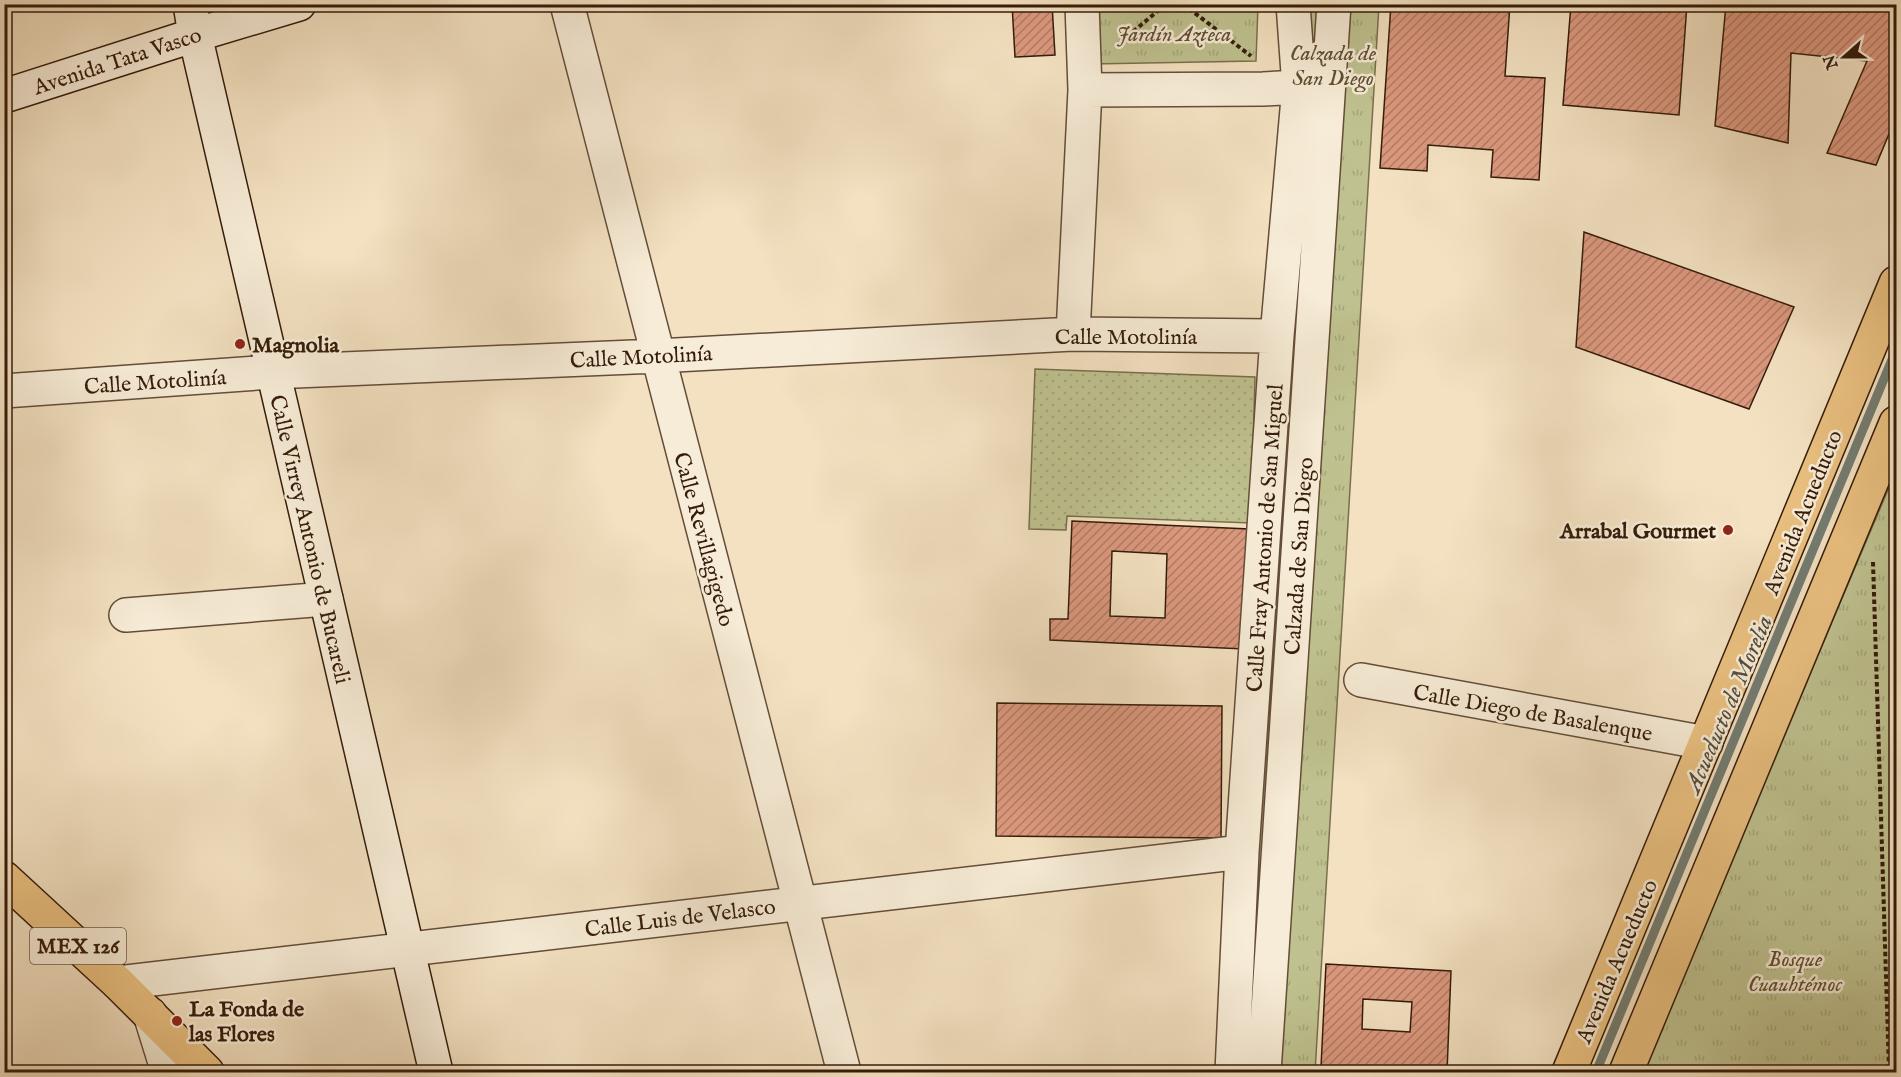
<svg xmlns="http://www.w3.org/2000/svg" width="1901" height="1077" font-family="'IM FELL English',serif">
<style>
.grass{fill:url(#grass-dots);stroke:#7a6f4d;stroke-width:1.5}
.park{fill:url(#park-tufts);stroke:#7a6f4d;stroke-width:1.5}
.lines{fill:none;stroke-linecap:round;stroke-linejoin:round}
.stream{stroke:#737c72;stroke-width:9}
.building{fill:url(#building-hatch);stroke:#351c0a;stroke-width:1.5;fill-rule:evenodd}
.street-casing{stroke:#644d38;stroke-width:36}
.secondary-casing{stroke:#351c0a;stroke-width:36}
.primary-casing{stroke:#351c0a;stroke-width:36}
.path{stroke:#351c0a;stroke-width:4;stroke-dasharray:4.5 3;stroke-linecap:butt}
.street{stroke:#f7ecd7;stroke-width:33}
.secondary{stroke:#f7ecd7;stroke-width:33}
.primary{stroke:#eac080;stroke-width:33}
.poi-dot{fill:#8f2418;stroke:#f7ecd7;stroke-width:2}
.labels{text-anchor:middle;stroke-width:5;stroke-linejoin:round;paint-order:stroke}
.shield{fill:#f7ecd7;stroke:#6f5a48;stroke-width:1.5}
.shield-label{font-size:21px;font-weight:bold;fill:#351c0a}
.park-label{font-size:22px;font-style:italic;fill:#5e4e32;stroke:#f7ecd7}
.street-label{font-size:22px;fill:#351c0a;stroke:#f7ecd7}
.poi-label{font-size:22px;font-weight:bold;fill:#351c0a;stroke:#f7ecd7;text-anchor:start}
.water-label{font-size:24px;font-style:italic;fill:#544c3e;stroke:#f7ecd7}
</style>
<defs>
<pattern id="grass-dots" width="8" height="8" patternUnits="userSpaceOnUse" patternTransform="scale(1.5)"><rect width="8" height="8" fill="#bfc290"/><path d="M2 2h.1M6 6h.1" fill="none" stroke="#a5a67b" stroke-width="1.8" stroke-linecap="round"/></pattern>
<pattern id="park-tufts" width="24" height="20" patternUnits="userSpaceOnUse" patternTransform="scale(1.5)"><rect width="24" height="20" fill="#bfc290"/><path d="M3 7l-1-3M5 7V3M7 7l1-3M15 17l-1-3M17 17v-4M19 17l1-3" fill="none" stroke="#a5a67b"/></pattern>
<pattern id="building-hatch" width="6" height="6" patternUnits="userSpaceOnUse" patternTransform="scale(1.5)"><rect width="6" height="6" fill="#db987e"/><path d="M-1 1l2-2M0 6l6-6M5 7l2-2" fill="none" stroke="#b27b65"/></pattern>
</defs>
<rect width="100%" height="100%" fill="#f3e1c1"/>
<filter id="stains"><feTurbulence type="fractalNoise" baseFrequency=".00333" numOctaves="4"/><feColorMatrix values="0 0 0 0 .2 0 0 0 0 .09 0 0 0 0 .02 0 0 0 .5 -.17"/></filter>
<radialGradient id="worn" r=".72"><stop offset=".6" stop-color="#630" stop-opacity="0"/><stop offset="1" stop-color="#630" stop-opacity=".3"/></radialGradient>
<path class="grass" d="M1035 369 1255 377 1251 523 1067 516 1066 530 1029 529Z"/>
<path class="park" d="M1089 5H1258L1256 61 1091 64Z
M1293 5H1379L1315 1072H1240Z
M1896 471V1072H1641Z"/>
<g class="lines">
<path class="stream" d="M1596 1072 1896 350"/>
</g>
<path class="building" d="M1012 4H1052L1055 55 1015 57Z
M1391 4H1510L1505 76 1545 78 1539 180 1491 177 1493 150 1428 145 1427 171 1380 168Z
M1571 4H1687L1679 115 1563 105Z
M1726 4H1896V117L1876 165 1827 153 1867 61 1791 53 1788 143 1715 126Z
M1584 232 1794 307 1749 409 1576 347Z
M1072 521 1249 529 1244 649 1050 640V619H1068ZM1112 551 1167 554 1165 618 1110 616Z
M997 703 1222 706 1221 838 996 836Z
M1326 964 1451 971 1447 1072 1321 1067ZM1363 999 1412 1002 1410 1032 1362 1029Z"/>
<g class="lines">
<defs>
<path id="street" d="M567 4 844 1072
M1085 90 1263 89 1299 87
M1073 334 1085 90 1082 4
M4 391 272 372 657 356 1073 334 1277 336
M126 615 326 599
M1361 680 1706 743
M118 983 1242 852
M150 1014 168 1072
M1232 1072 1242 852 1277 336 1299 87 1293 4
M1264 1072 1334 4"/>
<path id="secondary" d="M190 4 195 35 436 1072
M4 96 195 35 299 4"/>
<path id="primary" d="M4 878 118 983 207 1072
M1569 1072 1896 283
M1626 1072 1896 423"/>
</defs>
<use href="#street" class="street-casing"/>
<use href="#secondary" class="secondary-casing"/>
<use href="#primary" class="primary-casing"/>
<path class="path" d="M1183 4 1251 56
M1116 46 1166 4
M1873 562 1889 1072"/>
<use href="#street" class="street"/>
<use href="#secondary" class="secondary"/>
<use href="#primary" class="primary"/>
</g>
<g class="poi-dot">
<circle cx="240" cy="344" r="6"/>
<circle cx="1728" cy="530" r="6"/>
<circle cx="177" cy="1021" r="6"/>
</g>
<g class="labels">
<rect class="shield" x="30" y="928" width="96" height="36" rx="4.5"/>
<g class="shield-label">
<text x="78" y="953">MEX 126</text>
</g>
<g class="park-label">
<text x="1174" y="41">Jardín Azteca</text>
<text x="1333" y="60">Calzada de<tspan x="1333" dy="25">San Diego</tspan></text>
<text x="1795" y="966">Bosque<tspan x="1795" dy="25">Cuauhtémoc</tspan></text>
</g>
<g class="street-label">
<text transform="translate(117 60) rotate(-18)" y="8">Avenida Tata Vasco</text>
<text x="1126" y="344">Calle Motolinía</text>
<text transform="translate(641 356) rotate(-3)" y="8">Calle Motolinía</text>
<text transform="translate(155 381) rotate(-4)" y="8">Calle Motolinía</text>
<text transform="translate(1802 512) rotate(-68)" y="8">Avenida Acueducto</text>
<text transform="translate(1264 538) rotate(-86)" y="8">Calle Fray Antonio de San Miguel</text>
<text transform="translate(311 539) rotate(77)" y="8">Calle Virrey Antonio de Bucareli</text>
<text transform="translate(705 539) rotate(75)" y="8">Calle Revillagigedo</text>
<text transform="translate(1298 556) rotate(-86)" y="8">Calzada de San Diego</text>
<text transform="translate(1533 712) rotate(10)" y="8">Calle Diego de Basalenque</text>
<text transform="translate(680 917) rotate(-7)" y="8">Calle Luis de Velasco</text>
<text transform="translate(1616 961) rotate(-67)" y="8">Avenida Acueducto</text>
</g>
<g class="poi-label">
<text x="252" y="352">Magnolia</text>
<text x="1716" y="538" text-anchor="end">Arrabal Gourmet</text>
<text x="189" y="1016">La Fonda de<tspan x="189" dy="25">las Flores</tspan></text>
</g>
<g class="water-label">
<text transform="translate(1728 704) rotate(-67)" y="8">Acueducto de Morelia</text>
</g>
</g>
<rect width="1901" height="1077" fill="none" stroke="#f3e1c1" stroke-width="24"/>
<rect x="6" y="6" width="1889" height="1065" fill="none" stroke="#351c0a" stroke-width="3"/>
<rect x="12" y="12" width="1877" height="1053" fill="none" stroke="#351c0a" stroke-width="1.5"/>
<g transform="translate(1844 57) rotate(249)" stroke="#f7ecd7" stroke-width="4.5" paint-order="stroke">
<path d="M0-4.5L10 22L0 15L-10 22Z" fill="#351c0a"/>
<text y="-9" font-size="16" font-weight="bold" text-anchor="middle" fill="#351c0a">N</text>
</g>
<rect width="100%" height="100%" filter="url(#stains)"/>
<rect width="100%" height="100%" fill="url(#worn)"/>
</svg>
